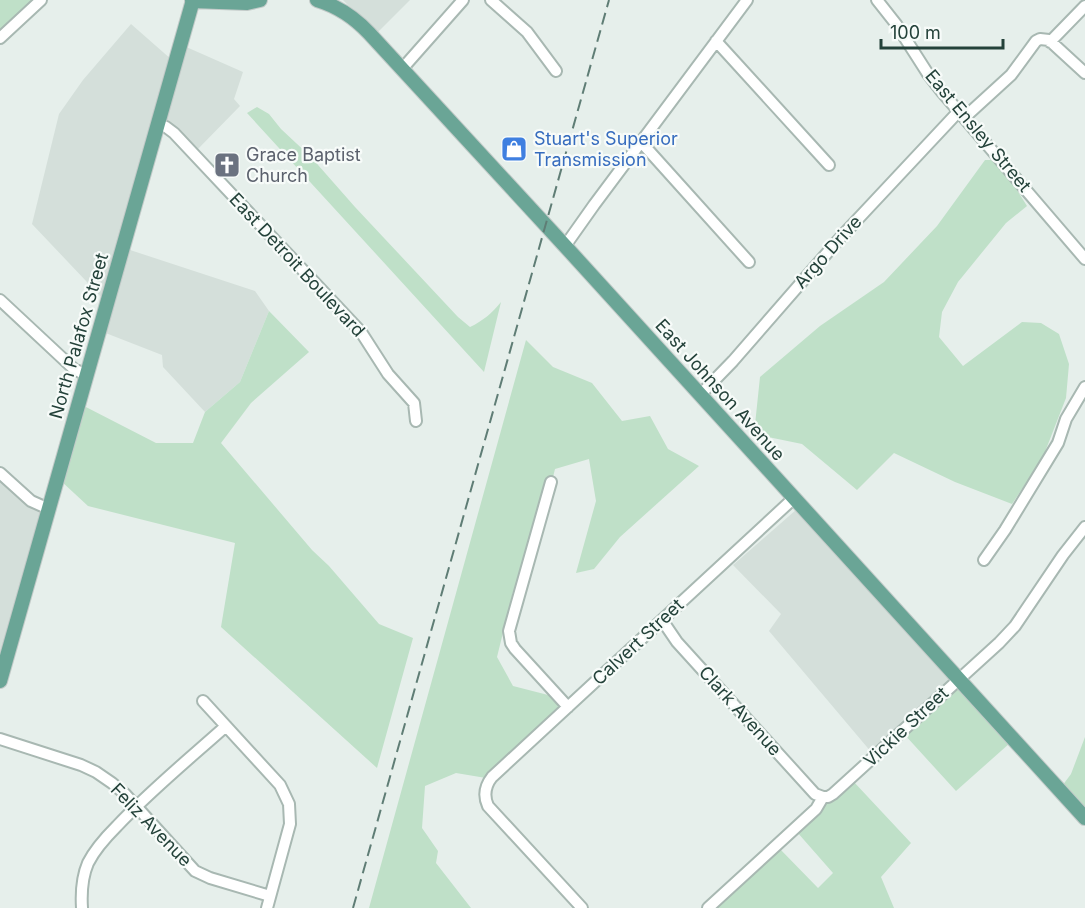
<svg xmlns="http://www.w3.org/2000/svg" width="1085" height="908" font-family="Inter,sans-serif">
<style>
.built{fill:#d4dfda}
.green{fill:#bfe0c8}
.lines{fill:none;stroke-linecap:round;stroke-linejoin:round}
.minor-casing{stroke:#a8b8b2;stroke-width:14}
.major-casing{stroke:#c2cac8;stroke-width:16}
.minor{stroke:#fff;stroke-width:10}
.major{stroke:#6aa596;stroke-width:14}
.rail{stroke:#5f7d75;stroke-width:2;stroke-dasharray:12 6;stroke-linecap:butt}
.labels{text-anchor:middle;stroke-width:4.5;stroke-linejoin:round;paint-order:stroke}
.street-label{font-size:18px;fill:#24423a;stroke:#f7fbf9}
.shop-label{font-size:18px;fill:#366cbe;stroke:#f7fbf9;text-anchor:start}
.worship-label{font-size:18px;fill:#5b616d;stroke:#f7fbf9;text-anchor:start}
</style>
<rect width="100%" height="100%" fill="#e6efeb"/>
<path class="built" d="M343 0H410L376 34Z
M131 24 172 60 104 300 32 224 59 114 83 80Z
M184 46 243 72 234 99 240 106 197 150 164 121Z
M127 249 255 291 269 311 240 382 205 412 163 367 162 355 103 332Z
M0 479 29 505 42 512 0 659Z
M797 509 952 679 872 753 769 631 781 614 733 565Z"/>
<path class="green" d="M0 0H41L0 38Z
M257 107 269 114 281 129 311 157 355 207 458 317 470 327C483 321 492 313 501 302L484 372 247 113Z
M985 160H995L1007 174 1027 206 1006 223 958 282 942 312 939 337 963 366 1022 322 1041 323 1059 334 1069 364 1066 398 1043 457 1012 504 955 482 894 453 857 490 802 444 754 434 760 377 820 326 884 282 937 226Z
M269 311 309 352 251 403 221 443 312 550 329 566 379 624 413 638 377 768 221 627 235 543 88 506 61 481 82 405 156 443H193L205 412 240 382Z
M526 340 553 367 592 383 622 421 650 416 668 449 699 466 620 537 594 569 576 573 596 501 589 459 555 469 553 477H548L523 568 513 592 497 657 513 686 552 696 562 707 486 778 456 773 425 786 422 828 438 851 436 863 471 908H369Z
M958 685 1010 743 956 791 904 734Z
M1085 737V811L1062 786 1071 774Z
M853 781 911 843 881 877 894 908H714L779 848 818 888 833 873 797 832 826 801Z"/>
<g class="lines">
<defs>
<path id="minor" d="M491 0 527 32 556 71
M877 0 896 24 928 74 942 92 1085 259
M0 38 41 0
M716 41 829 165
M1050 42 1085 6
M402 69 463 0
M965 117 1011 75 1036 41 1040 39 1049 40 1085 73
M158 124 166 127 174 133 361 332 388 374 414 403 416 421
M641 142 749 262
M565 246 594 205 747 0
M0 300 74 369 86 375
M700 395 733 361 841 237 959 111
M0 473 31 501 49 509
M551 482 509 631 511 643 515 649 568 707
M984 560 1005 530 1058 443 1066 419 1085 387
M662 620 677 642 815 794 823 797
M203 701 280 785 289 804 290 824 267 908
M0 739 81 765 96 772 112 783 125 794 195 871 210 878 270 896
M823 797H828L833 794 999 643 1015 626 1063 555 1085 527
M82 908C81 892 82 877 88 863 95 849 106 837 117 826 151 790 189 759 226 726
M582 908 488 806C483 795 485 786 492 777L794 498
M708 908 816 809 823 797"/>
<path id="major" d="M317 0C337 6 354 17 369 33L565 246 1085 818
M192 1 247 3 260 0
M0 681 193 0"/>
</defs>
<use href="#minor" class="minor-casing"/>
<use href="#major" class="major-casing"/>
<use href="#minor" class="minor"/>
<use href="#major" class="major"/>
<path class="rail" d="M353 908 609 0"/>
</g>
<defs>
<symbol id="shop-square" viewBox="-11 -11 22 22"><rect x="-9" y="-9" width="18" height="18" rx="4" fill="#3f7fe0" stroke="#f7fbf9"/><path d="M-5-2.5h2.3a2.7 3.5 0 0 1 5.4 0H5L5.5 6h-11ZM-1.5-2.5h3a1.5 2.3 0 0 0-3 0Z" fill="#fff"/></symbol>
<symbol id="church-square" viewBox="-11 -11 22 22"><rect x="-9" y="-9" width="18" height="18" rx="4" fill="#6b7280" stroke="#f7fbf9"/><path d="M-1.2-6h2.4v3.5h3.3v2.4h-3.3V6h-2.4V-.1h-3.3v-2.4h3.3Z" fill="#fff"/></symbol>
</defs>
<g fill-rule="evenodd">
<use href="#shop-square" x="499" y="134" width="30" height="30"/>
<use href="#church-square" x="212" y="150" width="30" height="30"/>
</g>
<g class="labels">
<g class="street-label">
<text transform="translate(978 131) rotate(50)" y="6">East Ensley Street</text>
<text transform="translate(828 252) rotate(-48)" y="6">Argo Drive</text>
<text transform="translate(297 265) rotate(47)" y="6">East Detroit Boulevard</text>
<text transform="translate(79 336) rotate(-74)" y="6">North Palafox Street</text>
<text transform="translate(720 390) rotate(48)" y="6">East Johnson Avenue</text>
<text transform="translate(638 642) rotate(-43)" y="6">Calvert Street</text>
<text transform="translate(740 711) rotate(48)" y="6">Clark Avenue</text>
<text transform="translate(906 727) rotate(-43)" y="6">Vickie Street</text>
<text transform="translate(151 825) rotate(46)" y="6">Feliz Avenue</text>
</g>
<g class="shop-label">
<text x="534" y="145">Stuart's Superior<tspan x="534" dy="21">Transmission</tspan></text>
</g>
<g class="worship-label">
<text x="246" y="161">Grace Baptist<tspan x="246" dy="21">Church</tspan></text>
</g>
</g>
<path d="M881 39v9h122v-9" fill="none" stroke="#24423a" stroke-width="3"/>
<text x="890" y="39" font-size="18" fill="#24423a" stroke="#f7fbf9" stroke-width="4.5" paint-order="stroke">100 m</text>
</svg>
